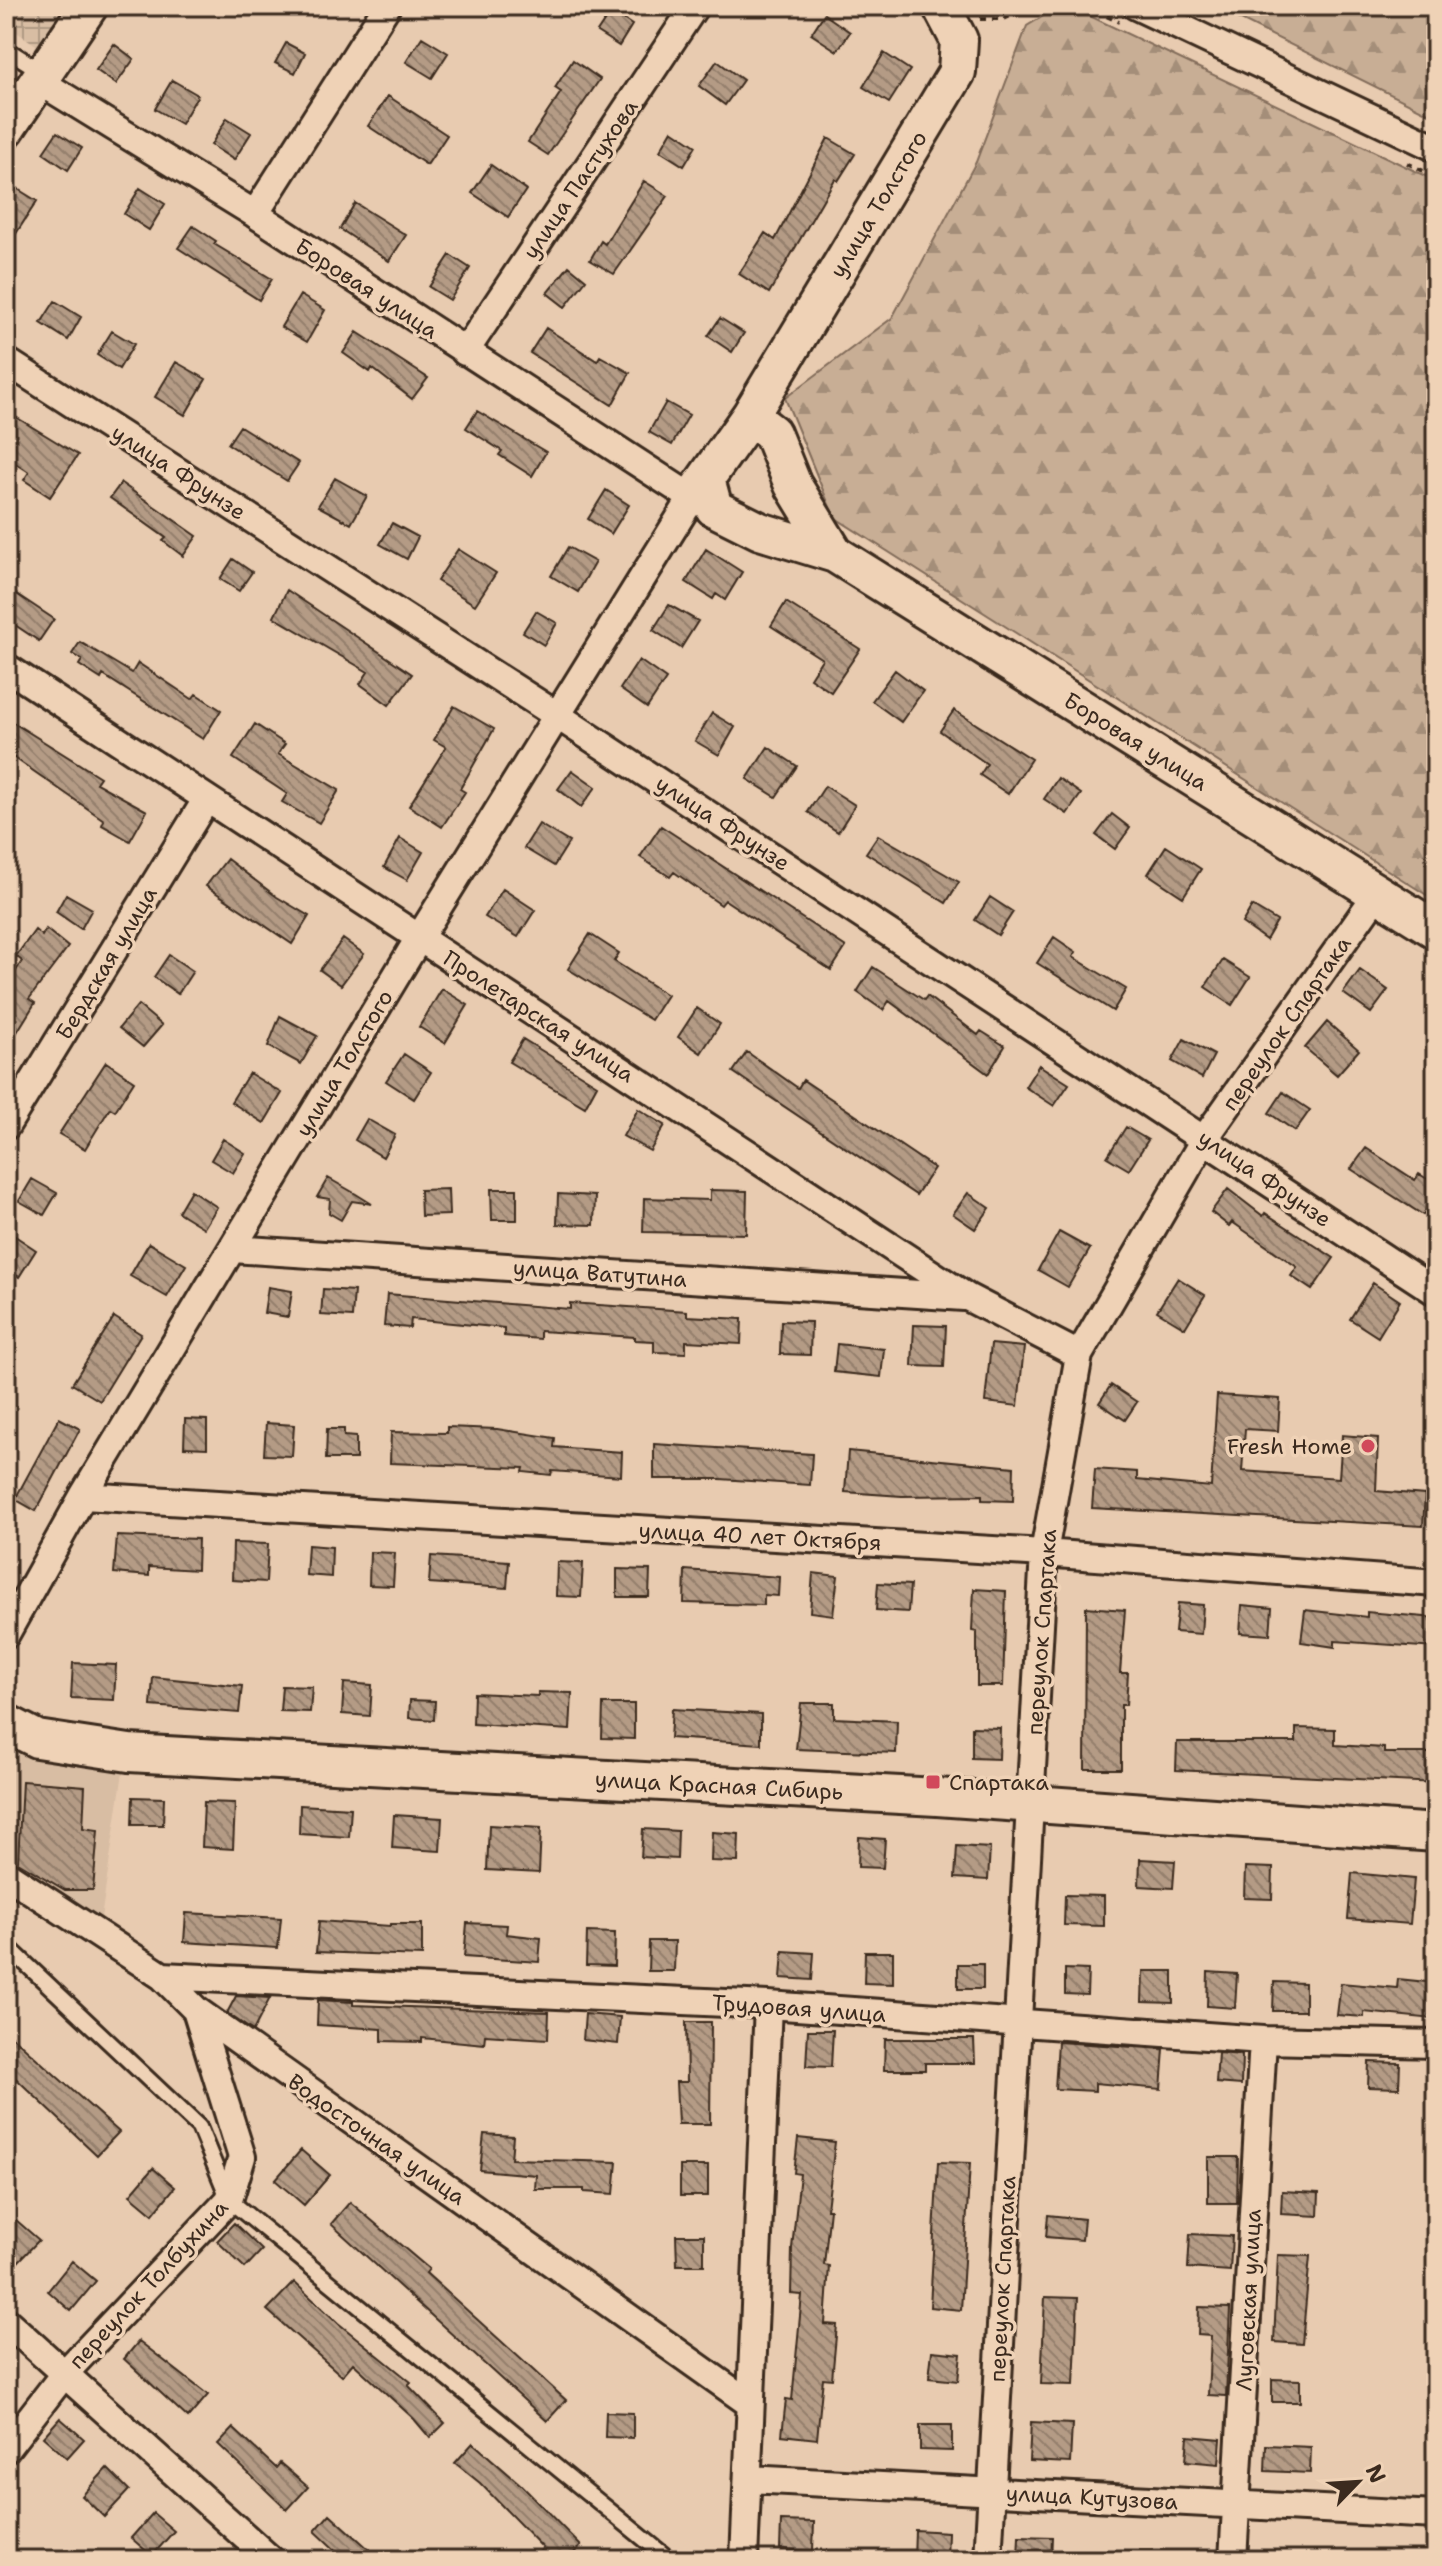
<svg xmlns="http://www.w3.org/2000/svg" width="1442" height="2566" font-family="'Shantell Sans',sans-serif">
<style>
.built{fill:#d8bda3}
.industrial{fill:url(#industrial-grid)}
.forest{fill:url(#forest-firs);stroke:#826c5a;stroke-width:2}
.building{fill:url(#building-back-hatch);stroke:#3b2a1e;stroke-width:2}
.lines{fill:none;stroke-linecap:round;stroke-linejoin:round}
.lane-casing{stroke:#3b2a1e;stroke-width:20}
.street-casing{stroke:#3b2a1e;stroke-width:32}
.secondary-casing{stroke:#3b2a1e;stroke-width:42}
.path{stroke:#3b2a1e;stroke-width:4;stroke-dasharray:6 6;stroke-linecap:butt}
.lane{stroke:#efd2b6;stroke-width:14}
.street{stroke:#efd2b6;stroke-width:26}
.secondary{stroke:#efd2b6;stroke-width:36}
.poi-dot{fill:#d1495b;stroke:#efd2b6;stroke-width:3}
.labels{text-anchor:middle;stroke-width:7;stroke-linejoin:round;paint-order:stroke}
.street-label{font-size:22px;fill:#3b2a1e;stroke:#efd2b6}
.poi-label{font-size:22px;fill:#3b2a1e;stroke:#efd2b6;text-anchor:end}
</style>
<defs>
<pattern id="industrial-grid" width="8" height="8" patternUnits="userSpaceOnUse" patternTransform="scale(2)"><rect width="8" height="8" fill="#d8bda3"/><path d="M0 4h8M4 0v8" fill="none" stroke="#b09a84"/></pattern>
<pattern id="forest-firs" width="22" height="20" patternUnits="userSpaceOnUse" patternTransform="scale(2)"><rect width="22" height="20" fill="#c8ae95"/><path d="M5 1l3.5 6h-7zM16 11l3.5 6h-7z" fill="#a48e79"/></pattern>
<pattern id="building-back-hatch" width="6" height="6" patternUnits="userSpaceOnUse" patternTransform="scale(2)"><rect width="6" height="6" fill="#b49b85"/><path d="M-1 5l2 2M0 0l6 6M5-1l2 2" fill="none" stroke="#947f6c"/></pattern>
</defs>
<rect width="100%" height="100%" fill="#e8cbb0"/>
<filter id="ink" filterUnits="userSpaceOnUse"><feTurbulence type="fractalNoise" baseFrequency=".0125" numOctaves="2"/><feDisplacementMap in="SourceGraphic" scale="16" xChannelSelector="R" yChannelSelector="G"/><feConvolveMatrix kernelMatrix="1 2 1 2 8 2 1 2 1" color-interpolation-filters="sRGB"/></filter>
<g filter="url(#ink)">
<path class="built" d="M6 1743 13 1747 125 1759 100 1925 6 1861Z"/>
<path class="industrial" d="M6 6H68L42 49 6 25Z"/>
<path class="forest" d="M1060 6H1069L1436 181V901L834 517 785 398 892 318 976 162 1027 26Z
M1213 6H1436V117Z"/>
<path class="building" d="M611 11 632 25 619 46 597 32Z
M824 14 850 32 837 51 811 34Z
M422 37 448 53 432 78 406 62Z
M286 43 305 53 295 73 275 63Z
M114 44 134 59 116 84 96 70Z
M884 53 910 70 889 103 863 87Z
M573 60 600 79 548 155 528 142 561 92 555 88Z
M717 61 743 80 725 105 699 86Z
M172 80 198 95 181 124 155 109Z
M388 96 447 135 427 165 368 126Z
M227 118 251 133 234 160 211 145Z
M672 130 696 146 684 166 660 151Z
M57 132 82 148 68 170 43 153Z
M828 138 855 154 838 181 835 179 769 293 739 274 765 233 775 240Z
M491 165 526 190 508 217 472 193Z
M644 181 668 196 614 274 590 260 601 241 605 244Z
M16 188 37 201 6 249V205Z
M140 188 165 204 149 230 124 214Z
M355 203 406 235 389 261 340 229Z
M193 226 216 241 214 244 272 279 259 300 178 248Z
M450 255 470 268 450 300 429 287Z
M569 266 586 280 565 307 547 293Z
M300 295 325 310 307 342 281 327Z
M55 301 81 317 68 340 41 323Z
M720 318 744 333 732 352 708 336Z
M546 328 597 361 600 356 630 373 612 405 530 353Z
M112 331 134 344 119 369 97 355Z
M357 332 428 378 412 399 372 368 370 372 343 353Z
M176 362 206 379 185 415 155 397Z
M666 402 689 415 672 445 649 432Z
M6 411 78 455 50 497 24 480 29 472 6 457Z
M477 411 546 452 532 476 499 455 502 451 466 428Z
M240 426 299 463 287 481 228 444Z
M335 478 367 496 351 524 318 506Z
M121 483 197 536 183 556 163 541 166 538 110 498Z
M606 490 629 505 611 534 588 519Z
M392 523 418 537 407 559 380 544Z
M568 547 595 562 578 592 551 576Z
M458 549 496 573 475 605 437 581Z
M706 549 742 572 725 600 716 594 713 599 686 582Z
M233 559 252 572 239 591 220 579Z
M6 587 54 619 39 641 6 619Z
M287 590 412 674 389 705 360 684 368 672 274 617Z
M786 602 860 649 831 692 810 678 822 659 771 626Z
M669 605 698 621 681 648 653 630Z
M536 611 557 623 544 645 523 632Z
M80 642 132 673 138 663 192 699 196 694 221 710 203 739 103 675 101 679 79 665 82 660 72 654Z
M639 660 666 679 647 708 620 689Z
M895 670 923 691 901 722 872 701Z
M454 706 494 729 460 789 465 792 442 827 409 806 446 747 434 740Z
M954 710 1031 759 1008 794 980 775 987 764 940 731Z
M712 713 735 727 719 755 695 741Z
M6 718 100 777 96 783 147 811 130 841 102 825 104 820 6 752Z
M255 724 285 744 278 754 339 790 319 823 282 802 287 794 233 758Z
M768 747 797 766 776 797 747 779Z
M572 770 596 787 581 807 558 789Z
M1058 778 1081 794 1067 814 1044 799Z
M825 786 855 805 838 832 808 812Z
M1112 814 1130 828 1115 849 1096 835Z
M539 824 569 842 554 866 524 848Z
M661 826 846 947 831 970 725 900 721 905 674 872 670 877 640 857Z
M878 835 959 882 946 903 866 853Z
M400 838 423 852 407 880 384 867Z
M1166 846 1201 869 1183 897 1148 874Z
M227 859 277 897 309 916 292 944 206 886Z
M503 889 535 910 518 937 485 917Z
M66 894 92 909 81 929 56 912Z
M990 897 1013 912 998 935 975 920Z
M1252 906 1277 921 1266 940 1242 923Z
M46 929 68 947 29 999 35 1003 6 1050V987L22 961 16 956 35 930 42 936Z
M590 934 619 953 614 961 667 995 651 1020 568 969Z
M1054 937 1076 952 1073 957 1126 989 1113 1011 1037 963Z
M343 939 364 954 341 985 320 970Z
M169 955 193 971 178 994 154 977Z
M1223 960 1250 977 1232 1005 1205 987Z
M873 967 924 1000 927 996 978 1035 981 1031 1005 1046 988 1074 889 1001 883 1010 857 992Z
M1360 970 1388 990 1371 1013 1343 993Z
M442 989 468 1005 445 1043 419 1027Z
M138 1005 162 1025 143 1047 119 1028Z
M697 1008 720 1024 701 1053 678 1037Z
M280 1016 317 1036 301 1064 268 1046Z
M1327 1022 1359 1050 1337 1075 1305 1048Z
M523 1039 597 1085 585 1107 509 1062Z
M1184 1039 1214 1055 1202 1078 1172 1061Z
M747 1052 798 1088 803 1080 934 1168 916 1195 733 1072Z
M404 1054 431 1072 414 1099 386 1081Z
M106 1062 134 1081 115 1111 110 1108 85 1149 59 1134Z
M1039 1065 1069 1084 1054 1106 1025 1087Z
M249 1073 282 1093 264 1123 231 1102Z
M1283 1092 1310 1110 1295 1131 1269 1113Z
M638 1109 665 1125 650 1151 623 1136Z
M367 1119 395 1135 383 1157 355 1140Z
M1126 1127 1148 1140 1129 1170 1107 1157Z
M223 1139 245 1153 233 1173 211 1160Z
M1366 1148 1415 1180 1419 1174 1436 1184V1194L1423 1215 1351 1169Z
M328 1178 356 1194 372 1204 352 1201 341 1220 329 1213 330 1199 317 1197Z
M32 1179 57 1193 44 1215 19 1201Z
M448 1189 449 1215 421 1216 420 1190Z
M491 1189H517V1220H492Z
M1228 1189 1263 1216 1265 1213 1334 1258 1312 1290 1291 1276 1297 1267 1232 1222 1229 1226 1211 1212Z
M191 1190 217 1207 204 1228 178 1212Z
M710 1190 747 1191 746 1234 643 1232 644 1198 710 1200Z
M968 1193 990 1208 975 1229 953 1214Z
M558 1194 595 1196 594 1225 557 1224Z
M6 1230 36 1250 19 1277 6 1268Z
M1059 1232 1090 1249 1068 1287 1038 1270Z
M149 1243 186 1265 167 1297 130 1276Z
M1178 1278 1205 1295 1185 1328 1157 1311Z
M1373 1283 1400 1301 1378 1337 1350 1319Z
M268 1287 292 1291 288 1317 264 1313Z
M323 1289 354 1291 352 1317 321 1315Z
M387 1294 570 1309V1303L687 1311V1316L742 1319 741 1344 686 1341V1353L654 1352V1341L635 1340V1337L540 1331V1339L504 1336V1328L411 1319 410 1328 384 1326Z
M114 1317 141 1334 100 1401 72 1384Z
M781 1321 811 1322 810 1355 780 1354Z
M914 1325 946 1326 944 1367 912 1366Z
M837 1344 884 1349 881 1377 834 1372Z
M991 1344 1024 1347 1018 1406 985 1402Z
M1111 1385 1137 1402 1125 1420 1099 1403Z
M1217 1395 1280 1399 1278 1431 1245 1429 1242 1471 1339 1478 1342 1435 1378 1438 1376 1491 1425 1495 1423 1526 1092 1508 1095 1469 1137 1472V1480L1211 1487Z
M59 1418 80 1429 36 1511 15 1499Z
M185 1419 207 1420V1448L184 1447Z
M266 1423 294 1425 292 1456 264 1455Z
M447 1427 497 1429 555 1438 554 1447 622 1452 621 1476 552 1471 551 1475 523 1472 524 1468 390 1463 391 1432 447 1433Z
M327 1429H344V1436L356 1437V1459H326Z
M654 1444 812 1454 810 1485 720 1479H654Z
M848 1451 1014 1467 1013 1501 982 1500V1495L902 1496 845 1492Z
M117 1536 198 1539 197 1570 149 1567V1576L114 1573Z
M233 1543 268 1544 266 1582 232 1580Z
M308 1545 332 1547 331 1577 306 1575Z
M370 1552 395 1553 393 1586 369 1585Z
M431 1556 509 1561 507 1588 429 1583Z
M557 1562 583 1563 581 1597 556 1596Z
M617 1569 650 1570 649 1597H617Z
M685 1570 779 1577 778 1596 764 1595V1605L684 1603Z
M813 1573 838 1576 833 1615 810 1612Z
M878 1583 910 1585 908 1612 876 1610Z
M974 1589 1006 1591 1003 1686H977V1632L972 1631Z
M1178 1603 1203 1605 1201 1634 1175 1632Z
M1242 1605 1272 1608 1270 1635 1240 1633Z
M1086 1607 1125 1610 1120 1673H1128L1126 1705H1121V1769H1085Z
M1305 1610 1367 1617V1612L1436 1618V1648L1335 1641V1647L1301 1642Z
M73 1663 116 1665 114 1700 71 1698Z
M153 1677 242 1686 239 1713 151 1706Z
M344 1683 372 1685 370 1716 342 1714Z
M282 1686 312 1687 310 1712 280 1711Z
M538 1692 572 1693 570 1730 473 1724 474 1693 538 1696Z
M410 1700 435 1701 434 1720 409 1718Z
M801 1703H834V1718L897 1721 896 1753 796 1749Z
M603 1704H634V1739L602 1738Z
M672 1709 761 1714V1744L670 1738Z
M972 1727 1000 1728 999 1759 972 1758Z
M1296 1728 1335 1729V1745L1384 1748V1753H1436V1783L1176 1770 1177 1742H1296Z
M22 1781 85 1786 83 1828 98 1830 93 1890H65L18 1862Z
M133 1797 164 1798 163 1825H132Z
M204 1802 235 1803 233 1849 202 1847Z
M300 1805 351 1808 349 1837 299 1834Z
M394 1815 442 1818 440 1851 392 1848Z
M489 1825 541 1828 539 1873 487 1870Z
M643 1829 678 1831 677 1859 641 1857Z
M712 1832 739 1834 738 1862 711 1861Z
M859 1837 885 1839 883 1868 858 1867Z
M957 1846 990 1848 988 1880 955 1878Z
M1140 1859 1175 1861 1173 1888 1139 1886Z
M1245 1867 1273 1868 1272 1899 1244 1898Z
M1352 1873 1414 1879 1410 1924 1348 1919Z
M1065 1895 1104 1896V1926L1064 1925Z
M186 1913 281 1918 278 1948 184 1942Z
M319 1921 390 1926V1924H422V1956L316 1952Z
M467 1923 507 1925 506 1934 541 1938 539 1962 464 1957Z
M587 1932 615 1933 614 1966 586 1965Z
M649 1941H675L674 1971H648Z
M783 1951 814 1953 812 1980 781 1978Z
M865 1952H893V1984L864 1983Z
M958 1964H983V1989H958Z
M1065 1969 1088 1970 1087 1995 1065 1994Z
M1143 1971H1173V2003L1142 2002Z
M1208 1972 1237 1974 1235 2008 1207 2006Z
M1398 1979 1436 1983 1434 2019 1364 2012V2017L1337 2015 1341 1983 1397 1988Z
M1274 1982 1305 1983V2011H1273Z
M236 1996 270 1998 253 2031 227 2013Z
M318 2000 353 2002V2005L549 2012 548 2039 485 2035 484 2044 422 2038V2042L382 2041V2029L317 2025Z
M585 2014 620 2017 618 2044 583 2040Z
M686 2022H711L710 2124H678L676 2082H687Z
M808 2030H833L831 2067 806 2066Z
M6 2031 119 2132 97 2155 6 2069Z
M885 2039H974L975 2063H925V2070H884Z
M1058 2042 1164 2049 1161 2089 1095 2083V2091L1055 2089Z
M1218 2053 1242 2055 1241 2085 1216 2083Z
M1369 2062 1400 2063 1399 2088 1368 2087Z
M484 2134 513 2136 511 2159 617 2162 614 2194 584 2192V2189H535L536 2175 480 2170Z
M798 2138 835 2142 827 2209H830L824 2265 829 2266 825 2324 837 2325 832 2379 823 2378 817 2439 782 2435 786 2399 792 2400 802 2295 791 2294 792 2248 800 2174 794 2173Z
M301 2150 330 2175 304 2205 275 2180Z
M1208 2157H1238L1237 2203H1208Z
M938 2162 970 2163 961 2310 930 2307Z
M680 2166H708V2196H680Z
M153 2168 175 2187 153 2214 130 2195Z
M1282 2191 1319 2193 1318 2216 1281 2214Z
M350 2202 429 2269 426 2273 566 2400 547 2421 331 2224Z
M1048 2215 1084 2219 1082 2240 1046 2237Z
M16 2220 39 2240 18 2262 6 2251V2231Z
M234 2223 262 2250 245 2268 217 2241Z
M1190 2234 1232 2236 1230 2271 1188 2268Z
M676 2235H704V2265H677Z
M1278 2255 1310 2256 1302 2344 1274 2342Z
M72 2261 96 2281 71 2311 48 2291Z
M294 2282 338 2323 411 2382 408 2385 445 2423 430 2438 414 2419 353 2363 342 2376 267 2310Z
M1045 2297 1078 2298 1074 2385 1041 2384Z
M1199 2307 1230 2308 1226 2396 1208 2395 1211 2336 1198 2335Z
M139 2341 208 2395 188 2418 124 2359Z
M932 2351 961 2354 958 2381 929 2378Z
M1272 2379 1300 2380V2402H1272Z
M606 2412 633 2413V2438L605 2437Z
M60 2418 84 2439 67 2458 43 2437Z
M1031 2422 1072 2424 1070 2463 1029 2461Z
M920 2425H952V2451L920 2450Z
M233 2428 276 2468 280 2463 308 2487 287 2510 218 2444Z
M1188 2436 1221 2439 1219 2464 1186 2461Z
M473 2443 520 2484 581 2546 566 2560H532L543 2548 480 2483 455 2463Z
M1266 2445 1311 2447 1310 2473 1265 2471Z
M107 2468 129 2490 104 2517 82 2496Z
M153 2513 174 2531 152 2556 131 2538Z
M330 2514 381 2560H346L315 2531Z
M781 2521 814 2522 813 2551 780 2549Z
M915 2530 948 2532 947 2560 914 2559Z
M1019 2536 1052 2537 1051 2560H1018Z"/>
<g class="lines">
<defs>
<path id="lane" d="M6 49 44 73
M6 1945 199 2127 229 2200 670 2560"/>
<path id="street" d="M1136 6 1436 148
M255 214 387 6
M465 352 695 6
M6 361 558 716 1436 1292
M6 667 967 1297 1079 1355
M6 1126 206 800
M233 1249 964 1297
M83 1496 1044 1553 1436 1583
M6 1634 83 1496 419 938 692 498 255 214 39 81
M6 1874 162 1976 196 2010 749 2403
M162 1976 768 2005 1263 2040 1436 2044
M6 2321 271 2560
M6 2449 64 2374 229 2200 242 2157 196 2010
M749 2479 1436 2515
M744 2560 768 2005
M988 2560 1044 1553 1079 1355 1205 1138 1379 891
M1233 2560 1263 2040"/>
<path id="secondary" d="M6 129 89 6
M750 416 772 433 793 485 835 554
M706 479 714 508 760 531 835 554 1436 930
M692 498 750 416 957 72 959 40 941 6
M6 1723 37 1739 129 1753 937 1797 1436 1833"/>
</defs>
<use href="#lane" class="lane-casing"/>
<use href="#street" class="street-casing"/>
<use href="#secondary" class="secondary-casing"/>
<path class="path" d="M1085 6 1119 22
M980 19H1004L1032 6
M1407 163 1436 177"/>
<use href="#lane" class="lane"/>
<use href="#street" class="street"/>
<use href="#secondary" class="secondary"/>
</g>
</g>
<g class="poi-dot">
<circle cx="1368" cy="1446" r="8"/>
<rect x="925" y="1774" width="16" height="16" rx="4"/>
</g>
<g class="labels">
<g class="street-label">
<text transform="translate(580 179) rotate(-56)" y="8">улица Пастухова</text>
<text transform="translate(878 204) rotate(-59)" y="8">улица Толстого</text>
<text transform="translate(367 288) rotate(33)" y="8">Боровая улица</text>
<text transform="translate(179 472) rotate(33)" y="8">улица Фрунзе</text>
<text transform="translate(1136 741) rotate(32)" y="8">Боровая улица</text>
<text transform="translate(723 823) rotate(33)" y="8">улица Фрунзе</text>
<text transform="translate(106 963) rotate(-59)" y="8">Бердская улица</text>
<text transform="translate(539 1016) rotate(33)" y="8">Пролетарская улица</text>
<text transform="translate(1286 1023) rotate(-55)" y="8">переулок Спартака</text>
<text transform="translate(344 1063) rotate(-59)" y="8">улица Толстого</text>
<text transform="translate(1265 1178) rotate(34)" y="8">улица Фрунзе</text>
<text transform="translate(600 1273) rotate(4)" y="8">улица Ватутина</text>
<text transform="translate(760 1536) rotate(3)" y="8">улица 40 лет Октября</text>
<text transform="translate(1041 1632) rotate(-86)" y="8">переулок Спартака</text>
<text transform="translate(719 1785) rotate(3)" y="8">улица Красная Сибирь</text>
<text transform="translate(799 2008) rotate(4)" y="8">Трудовая улица</text>
<text transform="translate(377 2139) rotate(35)" y="8">Водосточная улица</text>
<text transform="translate(1002 2279) rotate(-87)" y="8">переулок Спартака</text>
<text transform="translate(148 2284) rotate(-47)" y="8">переулок Толбухина</text>
<text transform="translate(1248 2300) rotate(-87)" y="8">Луговская улица</text>
<text transform="translate(1092 2497) rotate(3)" y="8">улица Кутузова</text>
</g>
<g class="poi-label">
<text x="1352" y="1454">Fresh Home</text>
<text x="949" y="1790" text-anchor="start">Спартака</text>
</g>
</g>
<rect width="1442" height="2566" fill="none" stroke="#efd2b6" stroke-width="32"/>
<rect x="16" y="16" width="1410" height="2534" fill="none" stroke="#3b2a1e" stroke-width="3" filter="url(#ink)"/>
<g transform="translate(1358 2482) rotate(65)" stroke="#efd2b6" stroke-width="6" paint-order="stroke">
<path d="M0-6L14 30L0 20L-14 30Z" fill="#3b2a1e"/>
<text y="-12" font-size="22" font-weight="bold" text-anchor="middle" fill="#3b2a1e">N</text>
</g>
</svg>
